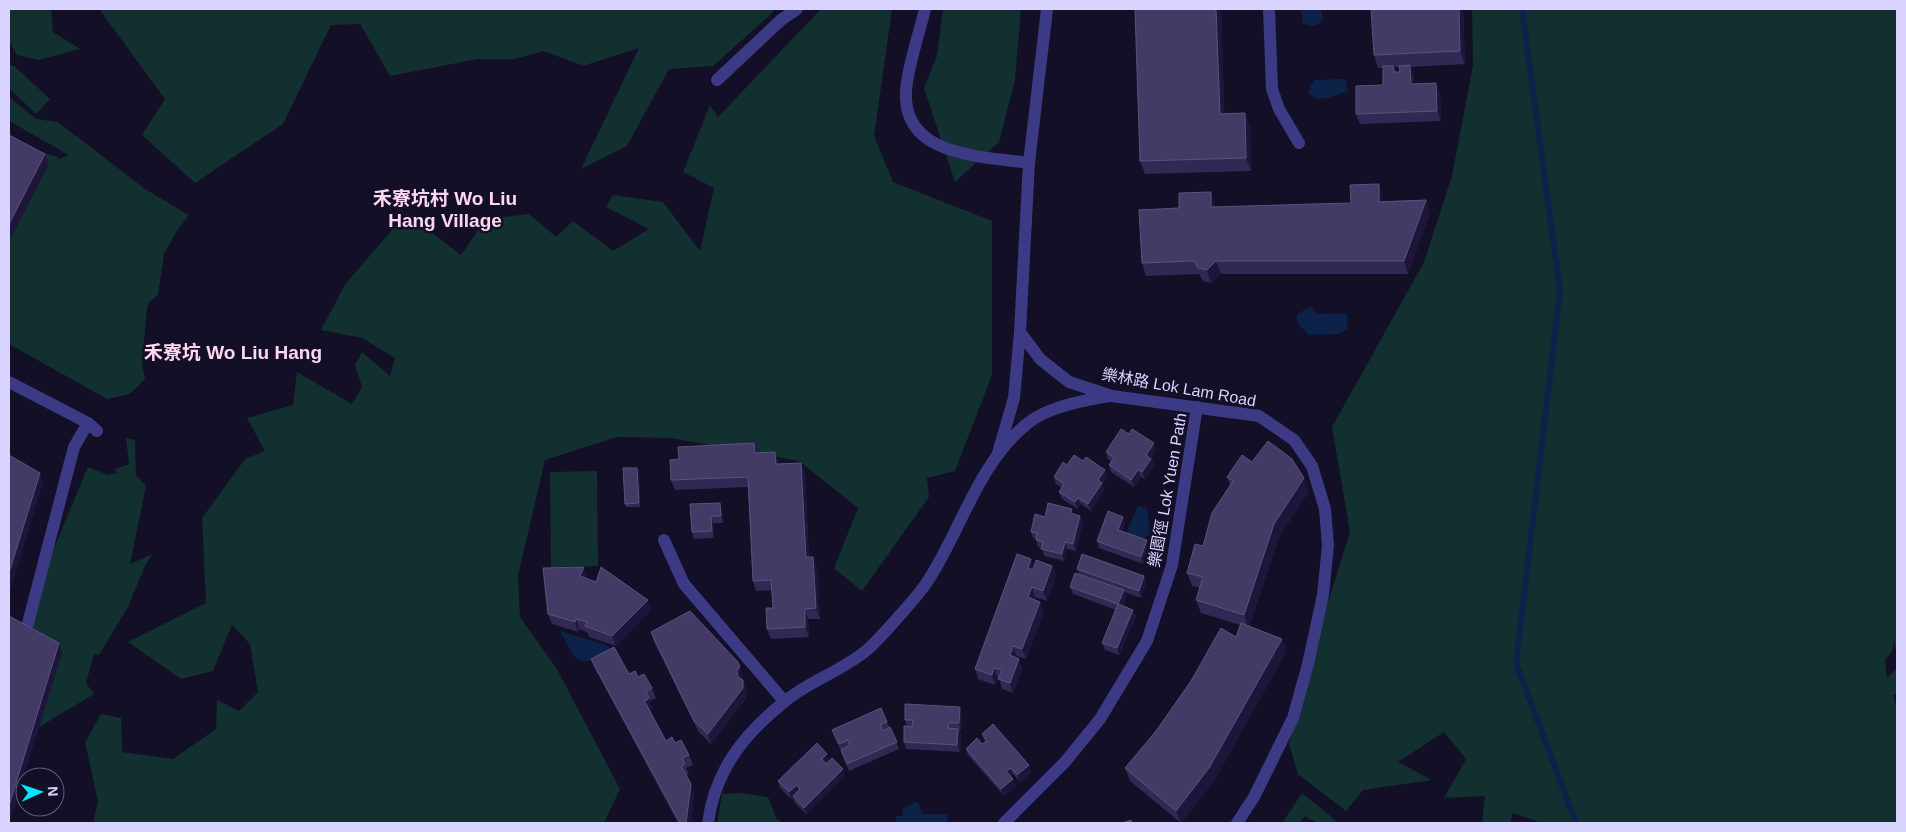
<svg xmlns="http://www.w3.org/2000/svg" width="1906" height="832" font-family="Helvetica,'Noto Sans TC',sans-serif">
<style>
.green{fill:#12302f}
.water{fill:#0c2248}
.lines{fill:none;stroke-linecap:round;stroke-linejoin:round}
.stream{stroke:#0c2248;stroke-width:6}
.minor{stroke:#3d3a85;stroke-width:12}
.tertiary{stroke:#3d3a85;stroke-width:12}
.wall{fill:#312854;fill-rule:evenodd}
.shaded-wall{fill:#1d163a}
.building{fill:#433a66;stroke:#5a527e}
.labels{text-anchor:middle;stroke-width:5;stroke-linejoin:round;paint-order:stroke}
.street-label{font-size:16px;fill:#d9d4ff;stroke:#130f26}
.quarter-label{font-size:19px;font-weight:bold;fill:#ffd6f0;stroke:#130f26}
</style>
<rect width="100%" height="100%" fill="#130f26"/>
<path class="green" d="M9 9H51L53 32 80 49 39 60 17 55 9 41Z
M99 9H775L768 17 713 66 669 69 627 146 581 169 639 48 583 66 544 51 514 59H478L390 76 360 24 331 25 283 124 195 183 142 135 165 99Z
M821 9H892L874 136 893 182 992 221V375L955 471 927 478 929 497 862 591 834 568 858 508 799 461 671 438 617 437 545 460 518 576 520 617 557 669 620 789 604 823H93L98 802 85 742 101 714 121 718 122 752 173 759 216 729 217 700 239 711 258 692 250 644 232 625 213 671 181 679 128 642 206 603 202 518 245 459 265 451 247 418 293 405 297 372 352 404 362 387 355 365 362 352 390 376 395 358 362 338 321 330 346 283 407 213 461 255 486 219 529 214 556 237 573 221 613 251 649 229 606 207 613 195 663 202 700 251 714 188 683 172 710 105 718 117Z
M943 9H1021L1015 80 999 142 955 182 924 88 937 56Z
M1472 9H1897V651L1894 643 1892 651 1885 661 1887 678 1897 668V694L1893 695 1897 708V823H1542L1513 813 1510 823H1482L1485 796 1444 798 1466 759 1444 732 1398 762 1432 780 1363 790 1346 811 1298 774 1289 744 1317 637 1350 532 1332 427 1424 262 1452 176 1473 65Z
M9 65 14 66 50 99 36 114 9 88Z
M9 97 36 119 58 122 145 189 189 215 177 231 164 254 158 295 149 302 147 308 142 363 145 379 130 394 107 399 9 344V241L38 185 21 146 58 157 57 160 69 155 9 121Z
M126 438 135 440 136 475 146 486 130 564 152 554 144 568 128 607 99 655 94 654 86 683 94 694 39 727 20 629 88 467 108 475 117 473 115 469 129 464Z
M597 471 598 566 551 567 550 472Z
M740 793 768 797 776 818 783 823H717L722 794Z
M1302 793 1339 823H1317L1305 816 1299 823H1282Z"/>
<path class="water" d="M1321 9 1323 19C1318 27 1312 27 1303 24L1301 9Z
M1341 79 1346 80 1348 91 1327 98 1317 99 1309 94V90L1314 80Z
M1310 307 1317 314 1347 313V329L1339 334 1309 335 1297 323V314Z
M1138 506 1147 508 1150 534 1141 539 1129 536 1127 531Z
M560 631 606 645 612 650C579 670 576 662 560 631Z
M915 802 919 804 922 814H947V823H896V816H903V808L908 807Z"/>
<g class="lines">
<path class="stream" d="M1522 9 1560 291 1516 663 1576 823"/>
<path class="minor" d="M1269 9 1272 89 1279 109 1299 143
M717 80 781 20 797 9
M1029 163 1047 9
M9 382 88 423 97 431
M664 540 684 584 784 701
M27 627 74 447 88 423
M1004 823 1065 762 1100 719 1147 641 1172 565 1197 407"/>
<path class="tertiary" d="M925 9C919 35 908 64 906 91 902 157 982 156 1029 163L1020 332 1014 398 998 453
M1020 332 1040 359 1069 382 1112 396 1259 416 1294 440 1312 466 1325 509 1328 545 1323 595 1308 664 1293 718 1254 797 1237 823
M708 823C715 771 743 735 784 702 809 681 842 671 867 650 876 642 885 632 893 623 905 609 920 594 929 579 962 528 978 463 1028 423 1049 406 1083 401 1109 396"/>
</g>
<path class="wall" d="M1463 9 1465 64 1410 67 1414 76V84L1440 94 1441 121 1360 124 1356 114 1383 85V68H1378L1374 55ZM1394 67H1399L1400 72H1396Z
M1221 10 1224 114 1250 126 1251 171 1145 174 1140 161Z
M1383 197V201L1426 200 1430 213 1408 274H1221L1211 283 1203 281 1199 274 1146 276 1142 263 1179 208 1215 205V207L1351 203Z
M1156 450 1151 458 1154 465 1145 479 1141 477 1134 487 1111 472 1109 465 1111 461 1108 459 1106 452Z
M775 452 779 464 801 463 805 473 809 557H813L817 567 820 619H808L809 637 771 639 767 629 773 608 772 590 756 591 753 581 748 487 675 490 671 480 679 459Z
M1252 462 1309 491 1279 537 1249 626 1282 639 1286 652 1214 781 1181 823 1130 781 1125 768 1236 637 1240 625 1201 613 1196 600 1200 588 1192 586 1187 573 1203 546 1230 485 1227 477Z
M637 468 639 471 640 507H626L625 504Z
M1107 476 1102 485 1104 490 1091 511 1081 504 1078 509 1062 499 1059 492 1062 488 1056 484 1054 477Z
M690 504 723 510V523H713L714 538 694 539 692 532Z
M1074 514 1080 516 1083 523 1076 551 1067 549 1064 561 1044 556 1042 548 1038 547 1036 539 1033 538 1031 532 1045 517Z
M1123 517 1125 524 1122 531 1150 547 1143 564 1099 548 1097 541Z
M1052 566 1056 576 1047 601 1035 597V600L1044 612 1026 659 1017 656 1016 658 1019 659 1022 669 1013 693 1002 689 999 678H998L995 685 978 679 975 669 1034 567Z
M1077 569 1144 576 1146 582 1141 598 1124 592 1126 597 1123 606 1136 616 1119 655 1105 650 1102 643 1116 610 1073 594 1070 587 1079 574Z
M587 577V579L651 610 616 646 589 637 587 632 579 629 578 632 552 624 548 614Z
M651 632 743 676 741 679 743 680 746 690V698L711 744 698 731 654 642Z
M591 659 629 674 638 677 652 688 656 698 650 701 652 708 650 711 666 741 675 743 689 755 693 765 686 768 689 774 686 776 691 784 694 794 691 823H678L595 669Z
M881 708 899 749 849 771 832 730Z
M962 714 961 730H959L961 735 960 752 906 749 904 742 907 726 905 720Z
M982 734 1032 772 1020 782 1013 774 1011 776 1016 786 1004 796 968 755 966 749 982 744 985 742Z
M830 760 845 776 806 814 795 803 793 798 791 799 780 788 778 781Z"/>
<path class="shaded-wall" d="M1216 9H1220L1221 10 1225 127 1220 114Z
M1459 9H1463L1465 64 1460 51Z
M1410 65 1414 76V95L1411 84Z
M1436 83 1440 94 1441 121 1437 111Z
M1245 113 1250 126 1251 171 1246 158Z
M45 154 49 164 9 241V224Z
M1379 184 1383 197 1384 215 1379 202Z
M1211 192 1215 205 1216 220 1211 207Z
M1426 200 1430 213 1408 274 1404 261Z
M1216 261 1221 274 1211 283 1207 270Z
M754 443 758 453H755Z
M1154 443 1156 450 1148 462 1146 455Z
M775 452 779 462 780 474 776 464Z
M1151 459 1154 465 1145 479 1142 472Z
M801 463 805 473 809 567 806 557Z
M637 468 639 471 640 507 639 503Z
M1105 470 1107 476 1102 485 1104 490 1091 511 1088 504 1098 480Z
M1138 470 1141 477 1134 487 1131 480Z
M40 473 43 483 9 595V573Z
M1304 478 1309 491 1279 537 1248 628 1244 615 1274 524Z
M1078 498 1081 504 1078 509 1075 502Z
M720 503 723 510V523L721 516Z
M711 516 713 523 714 538 712 531Z
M1080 516 1083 523 1076 551 1073 544Z
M1123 517 1125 524 1121 536 1118 530Z
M1147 540 1150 547 1143 564 1141 557Z
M1065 542 1067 549 1064 561 1062 554Z
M813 557 817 567 820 619 816 608Z
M1031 559 1035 569 1031 579 1028 568Z
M1052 566 1056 576 1047 601 1043 591Z
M584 567 587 577 584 586 580 576Z
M1144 576 1146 582 1141 598 1139 591Z
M1032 587 1035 597 1032 607 1028 597Z
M1124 590 1126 597 1121 611 1118 604Z
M648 600 651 610 616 646 612 636Z
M1040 602 1044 612 1026 659 1022 649Z
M805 609 808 619 809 637 805 627Z
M1133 610 1136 616 1119 655 1117 648Z
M576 619 579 629 578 632 575 622Z
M1282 639 1286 652 1214 781 1181 823 1176 811Z
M59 643 62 653 10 823H9V806Z
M1013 646 1017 656 1014 665 1010 655Z
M1019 659 1022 669 1013 693 1010 683Z
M740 666 743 676 740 681 737 671Z
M994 668 998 678 995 685 992 675Z
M743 680 746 690V698L711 744 708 734Z
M649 698 652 708 649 712 645 702Z
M960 707 962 714 961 730 959 723Z
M958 729 961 735 960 752 957 745Z
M827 754 830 761 824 766 822 759Z
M1029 765 1032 772 1020 782 1017 775Z
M1011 768 1013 774 1009 778 1006 771Z
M843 769 845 776 806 814 804 808Z
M1013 779 1016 786 1004 796 1001 789Z
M691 784 694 794 691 823H686Z
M797 785 799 792 791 799 789 792Z"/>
<path class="building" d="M1135 9H1216L1220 114 1245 113 1246 158 1140 161Z
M1371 9H1459L1460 51 1374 55Z
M1410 65 1411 84 1436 83 1437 111 1356 114V86L1383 85V66H1393L1394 72H1400L1399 66Z
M9 135 45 154 9 224Z
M1379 184V202L1426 200 1404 261H1216L1207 270 1198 268 1194 261 1142 263 1139 210 1179 208V193L1211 192V207L1351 203 1350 185Z
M1121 429 1129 434 1132 429 1154 443 1146 455 1151 459 1142 472 1138 470 1131 480 1109 465 1114 458 1106 452Z
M1268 441 1292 459 1304 478 1274 524 1244 615 1196 600 1203 577 1187 573 1195 544 1203 546 1212 513 1233 481 1227 477 1242 455 1252 462Z
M754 443 755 453 775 452 776 464 801 463 806 557H813L816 608 805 609V627L767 629 766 608H773L771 580 753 581 748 477 671 480 670 460 679 459 678 447Z
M9 455 40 473 9 573Z
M1074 455 1083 461 1086 457 1105 470 1098 480 1102 483 1088 504 1078 498 1075 502 1059 492 1064 484 1054 477 1063 462 1067 465Z
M623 468H637L639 503 625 504Z
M720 503 721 516H711L712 531 692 532 690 504Z
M1048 503 1072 509 1071 513 1080 516 1073 544 1065 542 1062 554 1041 549 1043 542 1036 540 1037 533 1031 532 1035 514 1045 517Z
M1108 511 1123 517 1118 530 1147 540 1141 557 1097 541Z
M1017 554 1031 559 1028 568 1033 570 1036 560 1052 566 1043 591 1032 587 1028 597 1040 602 1022 649 1013 646 1010 655 1019 659 1010 683 998 679 1002 670 994 668 992 675 975 669Z
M1082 554 1144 576 1139 591 1077 569Z
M584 567 580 576 596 582 601 567 648 600 612 636 585 626 587 622 576 619 575 622 548 614 543 568Z
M1075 573 1124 590 1118 604 1133 610 1117 648 1102 643 1118 604 1070 587Z
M690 611 737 661 740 666 737 671 738 677 743 680V688L708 734 694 721 651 632Z
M9 616 59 643 9 806Z
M1241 623 1282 639 1209 768 1176 811 1125 768 1156 731 1191 681 1221 628 1236 637Z
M614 647 629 674 635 671 638 677 644 674 652 688 646 692 649 698 645 702 666 741 672 737 675 743 681 740 689 755 682 758 685 764 681 766 691 784 686 823H680L591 659Z
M905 704 960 707 959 723H949L948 728 958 729 957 745 904 742V726L912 727 913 720H905Z
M881 708 887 722 880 725 883 731 890 727 897 742 847 764 841 750 850 745 848 740 839 744 832 730Z
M993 724 1029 765 1017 775 1011 768 1006 771 1013 779 1001 789 966 749 977 738 982 744 987 741 982 734Z
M817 743 827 754 822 759 826 764 832 758 843 769 804 808 793 796 800 789 797 785 789 792 778 781Z
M1131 820 1132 823H1122Z"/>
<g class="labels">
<g class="street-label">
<text transform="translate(1179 387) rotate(10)" y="6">樂林路 Lok Lam Road</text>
<text transform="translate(1167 490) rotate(-80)" y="6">樂園徑 Lok Yuen Path</text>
</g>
<g class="quarter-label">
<text x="445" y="205">禾寮坑村 Wo Liu<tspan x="445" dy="22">Hang Village</tspan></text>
<text x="233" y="359">禾寮坑 Wo Liu Hang</text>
</g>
</g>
<rect width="1906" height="832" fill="none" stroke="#d9d4ff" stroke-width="20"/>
<g transform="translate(40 792) rotate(87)"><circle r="24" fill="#130f26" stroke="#625e7d"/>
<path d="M0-4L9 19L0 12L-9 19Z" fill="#00e5ff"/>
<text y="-8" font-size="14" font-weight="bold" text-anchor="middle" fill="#d9d4ff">N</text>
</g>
</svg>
